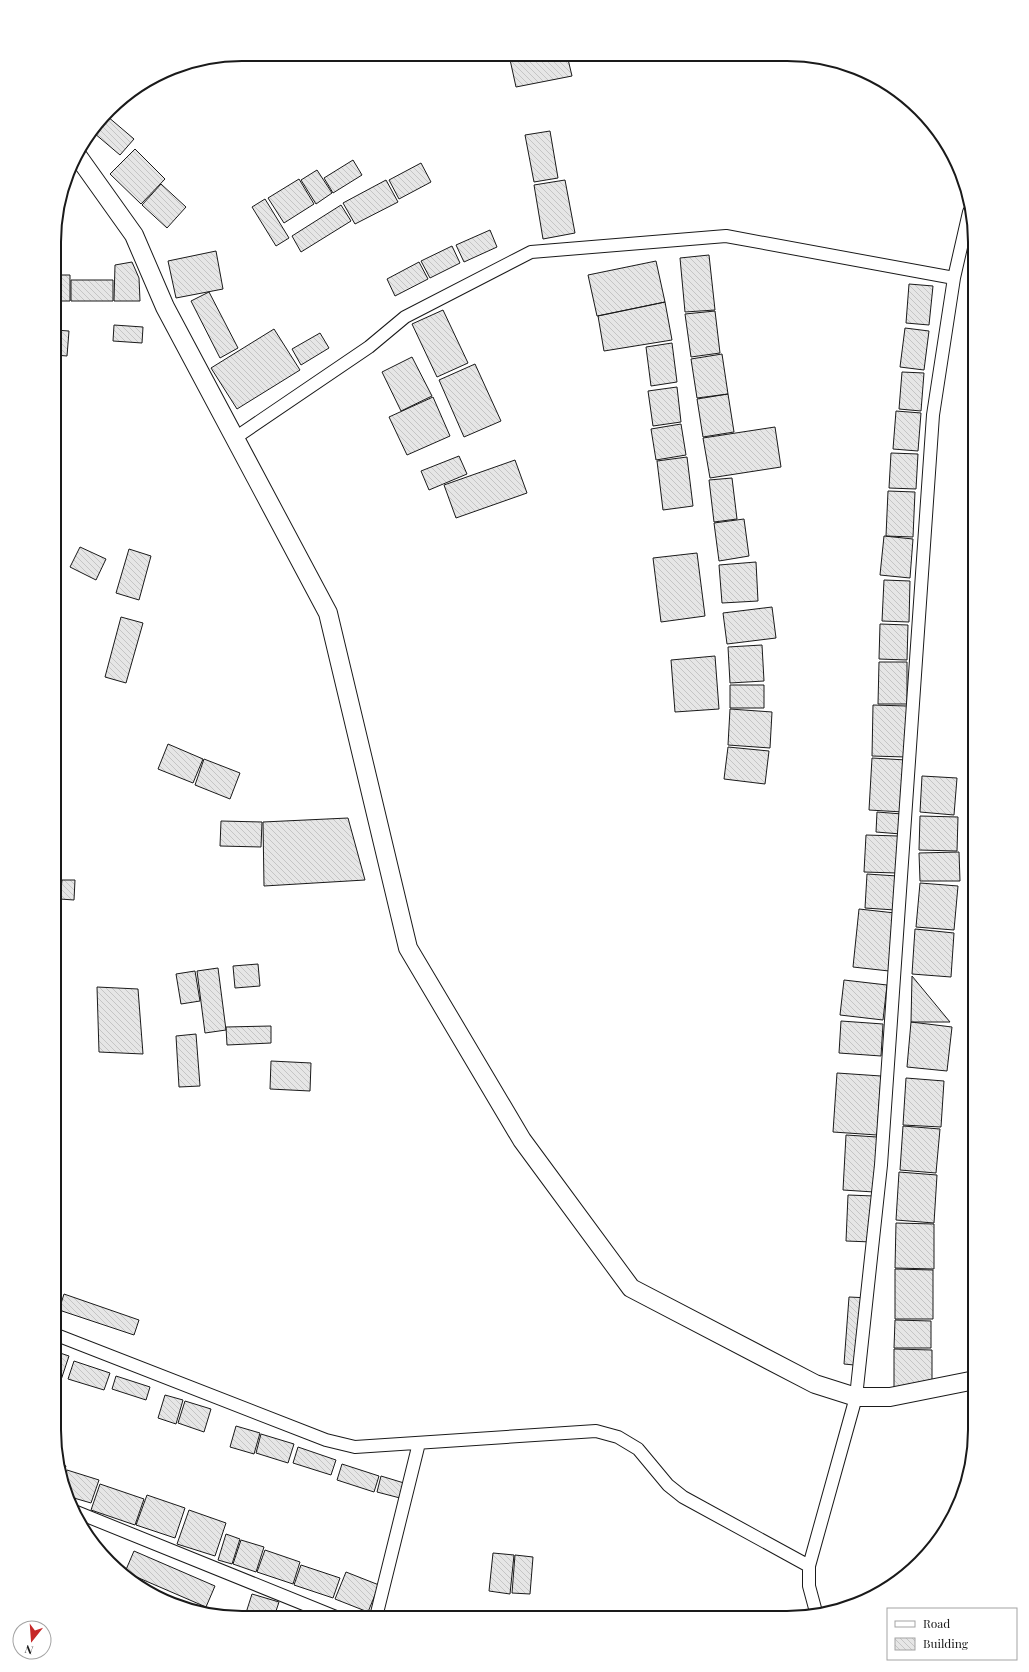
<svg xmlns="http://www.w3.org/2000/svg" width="1029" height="1672" font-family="'Playfair Display',serif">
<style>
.building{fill:url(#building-back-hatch);stroke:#1a1a1a}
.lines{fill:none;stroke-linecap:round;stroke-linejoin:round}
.street-casing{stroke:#1a1a1a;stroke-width:14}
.secondary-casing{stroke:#1a1a1a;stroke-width:20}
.street{stroke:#fff;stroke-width:12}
.secondary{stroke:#fff;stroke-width:18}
.rim{fill:none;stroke:#1a1a1a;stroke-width:2}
</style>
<defs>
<pattern id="building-back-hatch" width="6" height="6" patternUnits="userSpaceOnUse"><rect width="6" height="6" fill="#e6e6e6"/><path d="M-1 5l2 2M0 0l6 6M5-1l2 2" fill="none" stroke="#c5c5c5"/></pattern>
</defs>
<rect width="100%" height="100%" fill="#fff"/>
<path class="building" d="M509 55H567L572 76 516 87Z
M107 116 134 139 120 155 94 133Z
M550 131 558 178 534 182 525 135Z
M135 149 165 179 141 204 110 174Z
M353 160 362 175 333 193 324 178Z
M421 163 431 182 399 199 389 180Z
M317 170 332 193 316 204 301 180Z
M299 179 314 204 284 223 268 198Z
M386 180 398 202 355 224 343 203Z
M565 180 575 233 543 239 534 185Z
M161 184 186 207 167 228 142 205Z
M265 199 289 238 276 246 252 207Z
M341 205 351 221 301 252 292 236Z
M490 230 497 247 464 262 456 245Z
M452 246 460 263 430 278 421 261Z
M216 251 223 289 176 298 168 261Z
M709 255 715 310 685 312 680 258Z
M656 261 665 302 597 316 588 275Z
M132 262 139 278 140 301H114L115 265Z
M419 262 428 279 395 296 387 279Z
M56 275H70V301H55Z
M71 280H113V301H71Z
M909 284 933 286 929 325 906 323Z
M209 292 238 348 220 358 191 301Z
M665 302 672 340 604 351 598 316Z
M443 310 468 363 437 377 412 324Z
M715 311 720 353 691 357 685 314Z
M114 325 143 327 142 343 113 341Z
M905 328 929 331 924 370 900 367Z
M274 329 300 370 237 409 211 368Z
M55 330 69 331 67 356 55 355Z
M320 333 329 348 301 365 292 349Z
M672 343 677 382 651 386 646 347Z
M722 354 728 394 697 398 691 359Z
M412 357 432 396 401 411 382 372Z
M475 364 501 421 464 437 439 380Z
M902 372 924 373 921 411 899 409Z
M677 387 681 422 653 426 648 391Z
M728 394 734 432 703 437 697 399Z
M433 397 450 436 407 455 389 417Z
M896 411 921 413 918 451 893 449Z
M681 424 686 455 656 460 651 429Z
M775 427 781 467 710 478 703 438Z
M891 453 918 454 916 489 889 488Z
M459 456 467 474 429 490 421 471Z
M687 457 693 506 663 510 657 461Z
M515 460 527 493 456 518 444 485Z
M732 478 737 519 714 522 709 480Z
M888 491 915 492 913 537 886 536Z
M744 519 749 556 719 561 714 523Z
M884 536 913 539 910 578 880 575Z
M80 547 106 559 96 580 70 567Z
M129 549 151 556 139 600 116 593Z
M697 553 705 616 661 622 653 558Z
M756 562 758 601 722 603 719 565Z
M884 580 910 581 909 622 882 621Z
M772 607 776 638 727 644 723 613Z
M121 617 143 623 126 683 105 677Z
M880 624 908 625 907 660 879 659Z
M762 645 764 681 730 683 728 647Z
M715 656 719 709 675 712 671 660Z
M879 662H907V704H878Z
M730 685H764V708H730Z
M873 705 907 706 906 757 872 756Z
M730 709 772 712 770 748 728 745Z
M168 744 203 759 193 783 158 769Z
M728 747 769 751 765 784 724 779Z
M872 758 906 760 903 812 869 810Z
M204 759 240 773 230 799 195 785Z
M922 776 957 778 954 815 920 812Z
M877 812 902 814 901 834 876 832Z
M920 816 958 817 957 851 919 850Z
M348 818 365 880 264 886 263 822Z
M221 821 262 822 261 847 220 846Z
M866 835 898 836 897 873 864 872Z
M959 852 960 881H920L919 853Z
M55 868H59L58 898 55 897Z
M867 874 897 876 895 910 865 908Z
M62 880H75L74 900 60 899Z
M920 883 958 886 954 930 916 927Z
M859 909 895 913 889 971 853 967Z
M915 929 954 933 951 977 912 974Z
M258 964 260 986 235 988 233 966Z
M218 968 226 1030 205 1033 197 971Z
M195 971 200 1001 181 1004 176 974Z
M912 976 950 1022H911Z
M844 980 887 985 883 1020 840 1015Z
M97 987 138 989 143 1054 99 1052Z
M55 1020 57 1021 55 1046Z
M841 1021 883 1024 881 1056 839 1053Z
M911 1022 952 1027 947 1071 907 1067Z
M271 1026V1043L227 1045 226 1027Z
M196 1034 200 1086 179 1087 176 1036Z
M271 1061 311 1063 310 1091 270 1089Z
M837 1073 881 1076 877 1135 833 1132Z
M906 1078 944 1081 941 1127 903 1125Z
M903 1126 940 1129 936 1173 900 1170Z
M846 1135 877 1137 874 1192 843 1190Z
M899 1172 937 1175 934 1223 896 1220Z
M848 1195 874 1196 872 1242 846 1241Z
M896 1223 934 1224V1269L895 1268Z
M895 1269 933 1270V1319H895Z
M64 1294 139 1320 134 1335 59 1310Z
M849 1297 870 1298 864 1366 844 1364Z
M895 1320 931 1321V1348H894Z
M894 1349 932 1350V1388H894Z
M54 1351 69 1356 57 1392 54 1391Z
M74 1361 110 1373 104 1390 68 1379Z
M116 1376 150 1387 146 1400 112 1389Z
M165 1395 183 1400 176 1424 158 1418Z
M185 1401 211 1409 204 1432 178 1423Z
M236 1426 260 1433 254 1454 230 1447Z
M261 1434 294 1444 288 1463 256 1453Z
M298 1447 336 1460 331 1475 293 1463Z
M61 1464 66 1466 63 1475Z
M342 1464 379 1476 374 1492 337 1480Z
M67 1470 99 1480 91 1503 67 1496 64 1481Z
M381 1476 404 1483 400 1498 377 1492Z
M100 1484 144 1499 135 1525 91 1510Z
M147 1495 185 1508 175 1538 136 1525Z
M189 1510 226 1523 215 1556 177 1544Z
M226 1534 240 1539 232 1564 218 1560Z
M241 1540 264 1547 256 1572 233 1564Z
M265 1550 300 1562 293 1584 257 1572Z
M134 1551 215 1586 206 1607 125 1572Z
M493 1553 514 1555 510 1594 489 1591Z
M515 1555 533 1557 530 1594 512 1593Z
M301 1565 340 1578 333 1598 294 1585Z
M346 1572 379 1585 368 1612 335 1599Z
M252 1594 279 1602 274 1617 245 1616Z"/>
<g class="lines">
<defs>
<path id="street" d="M235 438 369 347 405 317 531 252 726 236 954 278
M54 1334 326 1440 355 1447 596 1431 618 1437 638 1449 668 1485 683 1497 809 1566
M74 1511 336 1617
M816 1612 809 1586V1566L856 1397 881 1165 933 415 954 278 969 212
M376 1617 419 1443"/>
<path id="secondary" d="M77 155 134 235 165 307 328 613 408 948 522 1140 631 1288 815 1384 856 1397H890L975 1380"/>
</defs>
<use href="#street" class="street-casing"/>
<use href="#secondary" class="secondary-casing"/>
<use href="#street" class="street"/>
<use href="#secondary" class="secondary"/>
</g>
<path d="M0 0H1029V1672H0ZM242 61H787A181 181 0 0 1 968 242V1430A181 181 0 0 1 787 1611H242A181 181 0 0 1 61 1430V242A181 181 0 0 1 242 61Z" fill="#fff" fill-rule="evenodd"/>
<path class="rim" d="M242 61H787A181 181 0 0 1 968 242V1430A181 181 0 0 1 787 1611H242A181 181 0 0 1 61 1430V242A181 181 0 0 1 242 61Z"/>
<rect x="887" y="1608" width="130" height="52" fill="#ffffff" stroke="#a3a3a3"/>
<rect x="895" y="1621" width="20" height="6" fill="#ffffff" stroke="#a3a3a3"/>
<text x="923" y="1628" font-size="12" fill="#1a1a1a">Road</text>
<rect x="895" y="1638" width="20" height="12" fill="url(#building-back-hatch)" stroke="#a3a3a3"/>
<text x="923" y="1648" font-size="12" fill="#1a1a1a">Building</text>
<g transform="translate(32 1640) rotate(197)"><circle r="19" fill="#ffffff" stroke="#a3a3a3"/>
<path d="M0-3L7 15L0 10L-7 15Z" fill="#c62828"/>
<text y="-6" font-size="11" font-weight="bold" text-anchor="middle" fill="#1a1a1a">N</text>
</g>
</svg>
